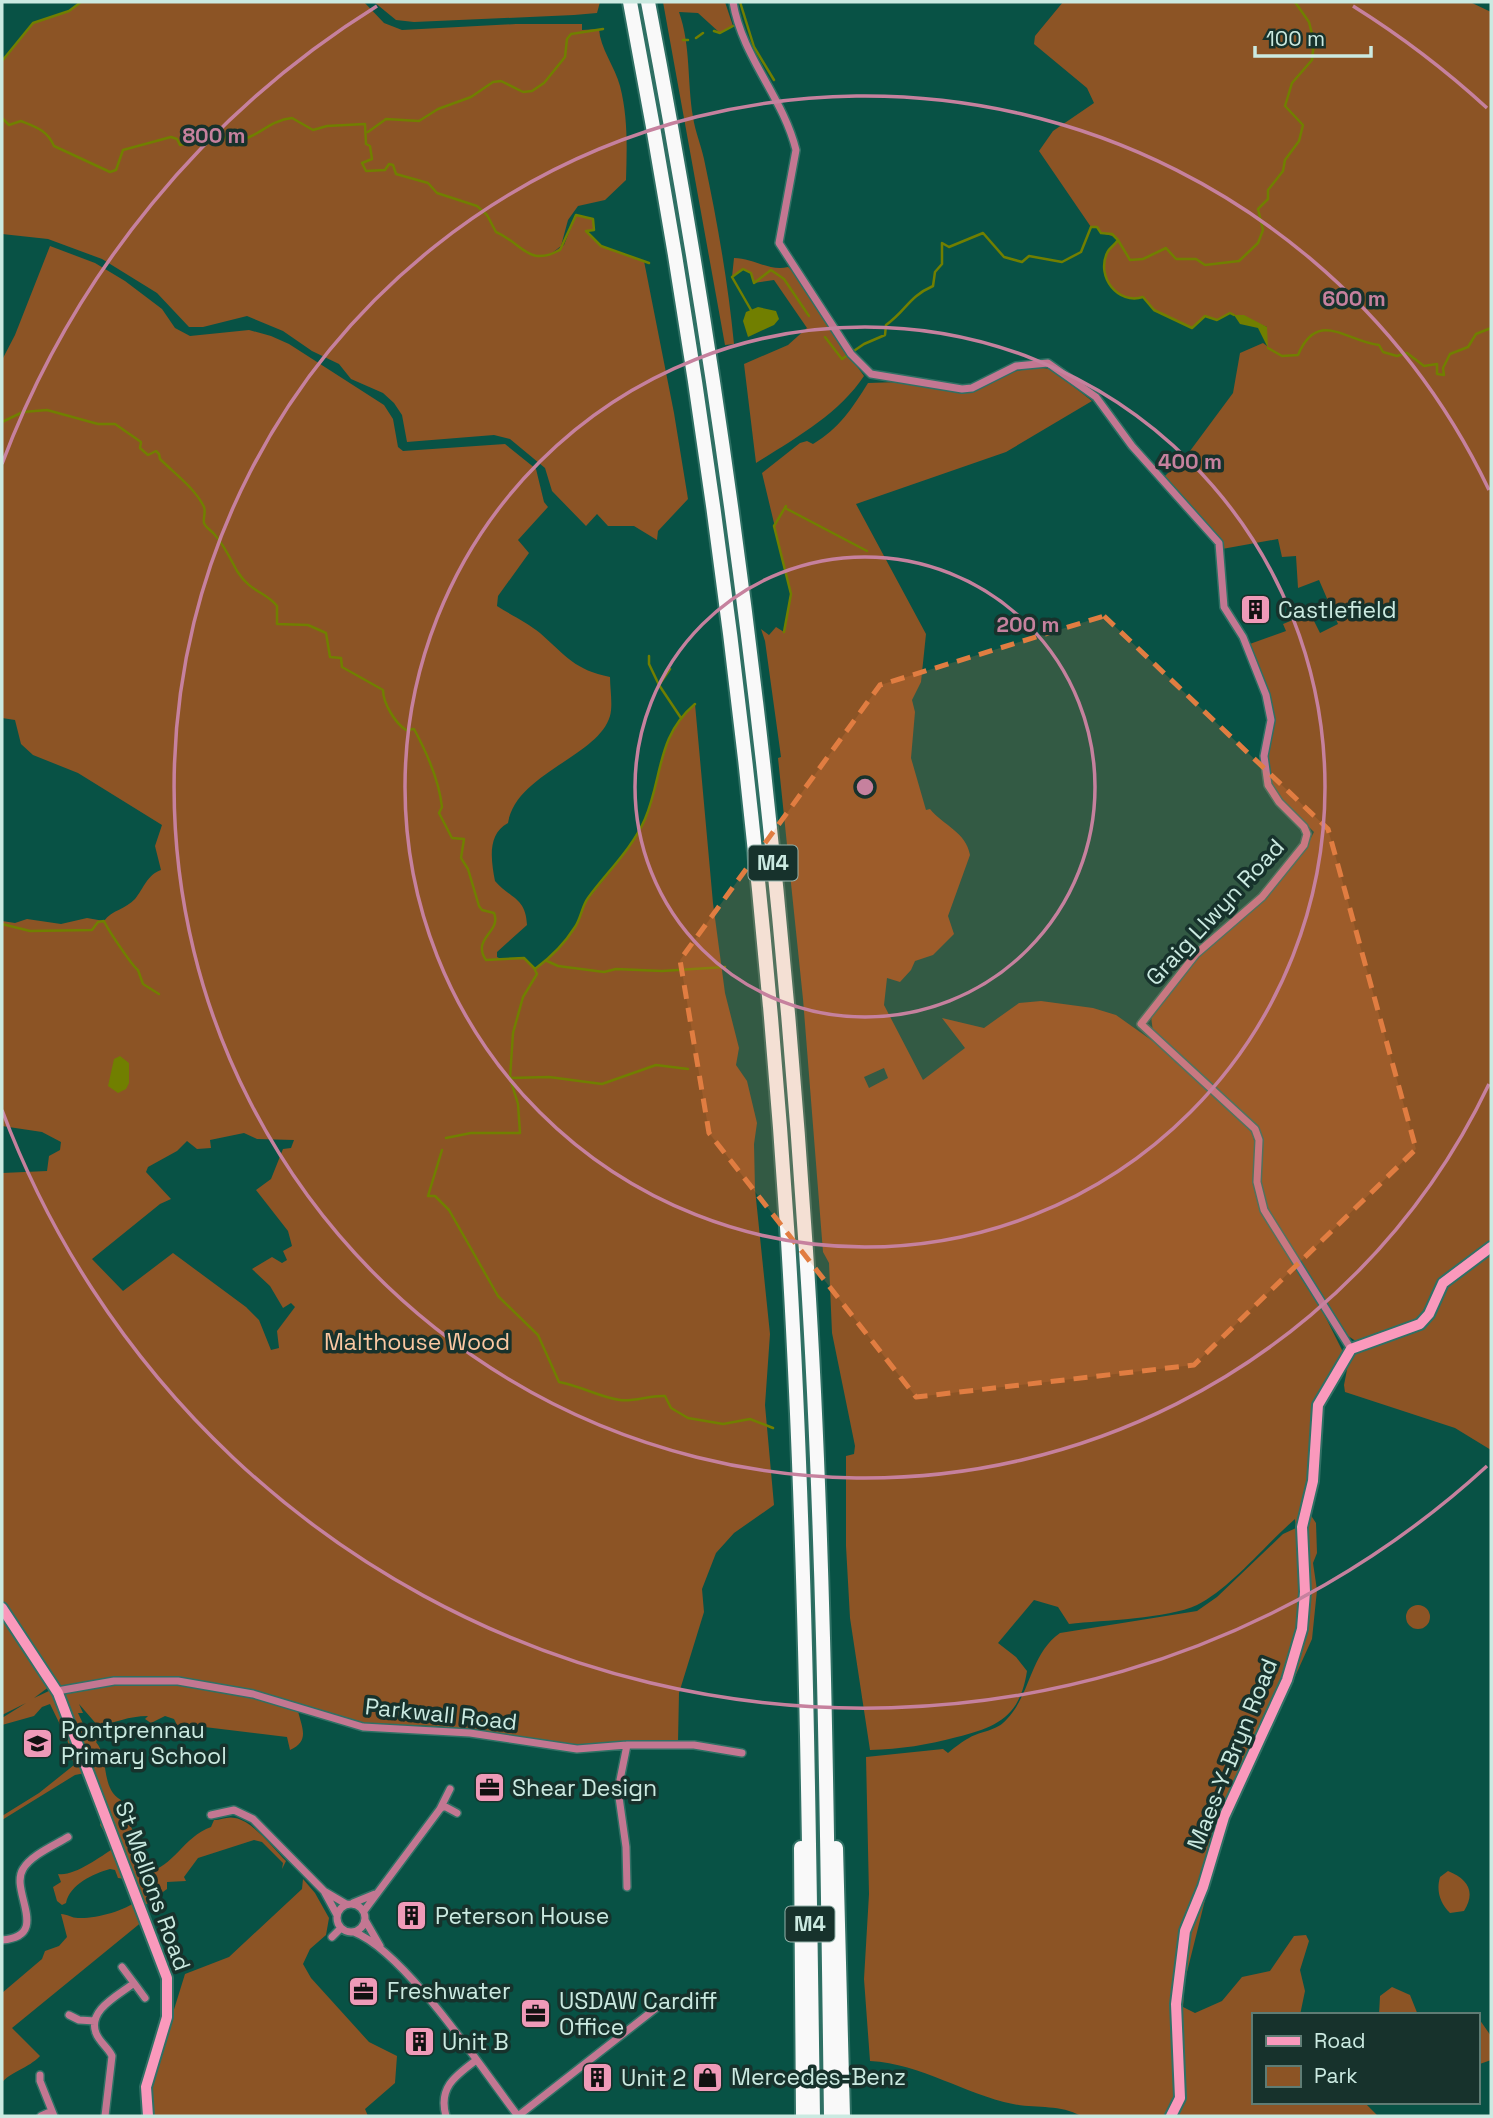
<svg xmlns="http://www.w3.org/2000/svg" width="1493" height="2118" font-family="'Space Grotesk',sans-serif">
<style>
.green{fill:#8c5425;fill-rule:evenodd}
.water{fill:#717f00}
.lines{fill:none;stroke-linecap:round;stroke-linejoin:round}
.stream{stroke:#717f00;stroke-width:2.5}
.street-casing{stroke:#2f7064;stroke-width:10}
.secondary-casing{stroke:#2f7064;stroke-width:14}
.highway-casing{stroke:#2f7064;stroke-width:18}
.street{stroke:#c37792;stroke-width:7}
.secondary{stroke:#fa99bc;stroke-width:10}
.highway{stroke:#f9f9f9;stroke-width:14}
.marked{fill:#e17d41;fill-opacity:0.2;stroke:#e17d41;stroke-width:5;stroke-dasharray:14 9;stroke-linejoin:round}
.ring{fill:none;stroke:#c6819e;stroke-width:3.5}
.labels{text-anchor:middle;stroke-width:7;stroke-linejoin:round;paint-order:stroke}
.shield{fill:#17322c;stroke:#95b3ab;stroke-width:2}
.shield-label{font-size:21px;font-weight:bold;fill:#cbeae1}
.poi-label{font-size:23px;fill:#cbeae1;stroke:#17322c;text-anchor:start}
.street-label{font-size:23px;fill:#cbeae1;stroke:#17322c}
.park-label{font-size:23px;fill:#fcc8a2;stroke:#17322c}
.centre{fill:#c6819e;stroke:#17322c;stroke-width:3.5}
.ring-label{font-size:21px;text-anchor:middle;font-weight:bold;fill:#c6819e;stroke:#17322c;stroke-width:7;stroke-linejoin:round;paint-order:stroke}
</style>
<rect width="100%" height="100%" fill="#085245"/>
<path class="green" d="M81 2H364L384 23 402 30 516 24H582V30L599 29C600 48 615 67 620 86 628 117 627 148 626 180L605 200 578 206 568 220 561 246 552 253 564 245 576 215 593 219 594 230 586 232 601 246 644 261 674 413 688 499 658 531 657 540 634 526H608L597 514 586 526 552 491 545 468 510 439 494 435 407 442 402 415 394 403 383 393 351 379 339 364 312 351 283 331 247 316 203 327H189L157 293 102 259 48 239 2 234V61L33 23 69 11Z
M374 2H600L597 13 574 15 414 22 396 20Z
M663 2H725L733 26 720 33 698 13 679 12C691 46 687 81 693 117 695 131 701 145 704 159 717 220 728 282 734 344L725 345Z
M1063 2H1470L1491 12V1243L1439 1281 1418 1320 1357 1342 1344 1333 1268 1213 1259 1179 1260 1130 1153 1032 1151 1016 1206 947 1259 905 1305 850 1314 832 1278 796 1269 782 1266 754 1274 720 1247 645 1286 631 1283 624 1310 613 1320 633 1338 624 1319 580 1298 588 1296 556 1282 557 1278 539 1222 549 1164 477 1190 451 1233 393 1240 353 1263 343 1267 346V327L1230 313 1217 320 1205 316 1192 328 1154 310 1143 297C1118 305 1096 277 1107 253 1109 248 1115 245 1118 240L1116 237 1101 233 1097 227H1091L1039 151 1053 131 1094 103 1087 88 1034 44 1035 36Z
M50 246 95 263 125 281 162 309 175 328 190 336 249 330 271 336 289 344 384 405 393 419 398 447 403 451 505 444 536 469 544 502 548 507 518 540 529 553 498 596 497 606C511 615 528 623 540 633 566 656 575 670 610 677 610 689 613 705 610 716 598 757 516 773 508 823 487 834 491 860 495 881 509 898 526 897 527 925L497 952V957L503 960 523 957 535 969C550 958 565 943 575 927 581 918 582 906 589 898 608 873 632 848 645 819 663 777 656 737 695 704L713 903 725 993 739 1048 736 1065 747 1081 757 1123 754 1144 755 1189 770 1334 765 1405 774 1505 734 1533 716 1553 702 1589 704 1612 679 1693 678 1742 644 1741 579 1747 438 1726 368 1724 247 1690 174 1676 105 1679V1685L185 1686 258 1699 298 1711C302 1728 310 1741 290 1750L287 1737 188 1725 180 1731 174 1719 165 1716 151 1723 145 1719 148 1716C128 1716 115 1723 98 1726L79 1704 83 1713H78L86 1730 100 1737 96 1742C110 1759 100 1788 121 1800L148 1871C172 1869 184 1836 211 1827L214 1820C221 1820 228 1816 235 1818 253 1821 273 1848 286 1861L282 1869 283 1863 262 1842 254 1840 198 1858 184 1877 186 1881 167 1882V1889L144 1906 126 1879 118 1878 115 1870 110 1869C93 1874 70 1884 66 1903L62 1905 57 1901 53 1887 61 1882 58 1874C73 1877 100 1857 114 1848L100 1825 103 1816 85 1773 75 1775 2 1820V1816L39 1793 74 1765 67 1739 50 1704 42 1707 34 1716 2 1725V1718L26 1703 2 1715V1614L50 1686 34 1698 51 1690 65 1697V1693L2 1604V1173L47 1171 49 1156 60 1150 61 1142 42 1132 2 1126V921L15 923 27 919 61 924 87 918 104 921C112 910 126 909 135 899 144 888 147 875 161 870L155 846 162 825 78 773 33 755 21 744 15 720 2 718V360L15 335ZM244 1133 257 1139 294 1140 291 1148 283 1149 271 1179 256 1190 288 1231 292 1246 283 1251 287 1260 282 1263 272 1257 252 1269 270 1286 283 1308 291 1303 295 1307 277 1331 279 1348 271 1350 259 1320 246 1307 173 1253 123 1291 92 1259 160 1204 171 1199 146 1172 148 1167 177 1151 187 1141 197 1149 211 1148 210 1140Z
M734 258C753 258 770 272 788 267L813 288 822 301 835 336 864 376C839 414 794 439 756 463L744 364 788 345 807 328 774 280 754 283 751 273 743 269 732 277Z
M1035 367 1051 369 1092 401 1006 452 856 504 926 634 921 682 912 700 915 712 911 758 926 810 930 809C943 825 966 832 970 855L948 916 954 934 933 955 915 961 911 970 900 982 887 978 884 1005 923 1080 965 1048 942 1018 984 1028 1019 1003 1041 1001 1093 1008 1116 1015 1178 1059 1251 1129 1256 1148V1195L1263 1216 1307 1280 1343 1352 1319 1395 1308 1511 1316 1523 1317 1553 1313 1563 1317 1590 1312 1639 1261 1752 1258 1757 1251 1759 1203 1887 1207 1892 1185 1980 1183 2007 1195 2013 1222 2001 1242 1977 1270 1971 1294 1936 1306 1935 1309 1941 1300 1970 1305 1991 1300 2015H1253V2102H1364L1378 2116H1081C1059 2104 1037 2109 1013 2104 964 2094 922 2064 870 2061L864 1979 869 1894 866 1757 943 1749 948 1753C955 1747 963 1741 969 1738 982 1730 996 1732 1007 1719 1031 1694 1030 1654 1060 1633L1197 1611 1217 1597 1283 1534 1296 1528 1295 1519C1266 1544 1230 1589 1197 1605 1167 1619 1104 1620 1069 1624L1058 1607 1034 1600 998 1643 1016 1657 1027 1671C1020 1717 997 1727 957 1737 928 1745 901 1749 870 1750L850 1618 846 1546V1456L854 1454 855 1446 832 1333 829 1263 823 1252 803 999 778 758 781 757 765 641 761 629 769 635 776 627 784 632 791 594 762 473 800 443 807 441 813 444C839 429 853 407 868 383L899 382 971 392 1012 372ZM884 1068 888 1078 869 1088 864 1077Z
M1491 1247V1450L1455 1428 1345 1392 1344 1385 1351 1349 1420 1324 1443 1283Z
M1406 1617a12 12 0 1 1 24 0a12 12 0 1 1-24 0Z
M1448 1871C1468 1879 1476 1892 1464 1911L1450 1913C1440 1903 1436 1891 1440 1877Z
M303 1879 315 1893 329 1918 326 1935 310 1949 303 1964 311 1978 369 2042 397 2056 395 2083 365 2109 368 2116H152L150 2087 185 1974 229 1957 302 1889Z
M138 1900 143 1921 12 2028 40 2056C29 2068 8 2073 2 2083V1993L42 1959 45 1951 59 1946 67 1937 61 1914C67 1914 72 1918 78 1918 95 1919 125 1911 138 1900Z
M1392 1987 1410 1995 1418 2015H1379L1380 1996Z
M1477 2016 1491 2036V2060L1477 2065Z"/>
<path class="water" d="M758 307 776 311 779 319 774 325 748 337 743 321 746 312Z
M1234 315H1244L1267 327 1268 348 1258 328 1240 324Z
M120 1056 129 1063V1083L126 1089 118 1093 108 1086 114 1059Z"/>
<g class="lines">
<path class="stream" d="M740 2 754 47 774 80
M714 31 720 33 733 26
M696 38 703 33
M683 40H688
M2 61 33 23 69 11 81 2
M2 118 9 125 21 121C36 127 47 130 54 146L110 172 116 170 123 150 171 137 177 139 180 145 191 142 198 135C213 133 230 141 244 139 258 136 271 120 292 118L313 130 327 126 365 124 366 144 370 146 372 159 362 163 366 171 385 170 389 164 393 165 396 174 428 183 437 193 477 206 487 215 496 232C523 244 528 267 560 250L576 215 593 219 594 230 586 231 601 246 649 263
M368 132 386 119 419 121 438 109 471 97 493 82 501 81 523 92 532 91 544 83 565 57 567 39 571 34 603 29
M1118 240 1130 260 1143 259 1166 248 1176 259H1196L1205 265 1239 261 1258 243 1263 230 1258 209 1268 199V190L1283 171 1285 160 1299 141 1303 125 1285 106 1292 83 1312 60 1314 42 1309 22 1295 2
M751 310 732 277 743 269 751 273 754 283 771 270 784 279 809 316
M825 337 842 359 864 344 885 335 886 325C907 310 908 297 933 286L935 272 942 264V243L949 247 983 233 1004 257 1022 262 1029 256 1062 262 1081 252 1091 227H1097L1101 233 1112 234 1118 240C1115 245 1109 248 1107 253 1096 277 1118 305 1143 297L1154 310 1192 328 1205 316 1217 320 1230 313 1234 315
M1268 348 1282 356 1298 355C1318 308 1347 342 1379 345L1383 352 1397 356 1407 353 1424 366 1437 364V374L1444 375 1443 368 1450 354 1468 347 1476 334 1491 328
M2 422 23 412 47 410 98 424H115L141 442 140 448 148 455 156 451 159 454 160 459C174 473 195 488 204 507 206 513 203 517 204 523 206 528 212 531 215 535 224 545 230 558 237 571 251 593 265 591 277 606V624L308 625 326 633 330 657 341 658 342 667 383 690C383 703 395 723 406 730L414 729C427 753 439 780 442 807L439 813 452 838 464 839 461 858 468 869 479 906 482 910 494 913C502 932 471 938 486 960L524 958 535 969C550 958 565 943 575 927 581 918 582 906 588 898 607 872 632 849 645 819 663 777 656 737 695 704
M785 508 867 551
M784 632 791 594 774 526 786 506
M649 656V664L659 685
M670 669 659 685 681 718
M2 924 30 931 92 930 98 922 104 921C108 930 133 967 138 970L143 984 159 994
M547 961 558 966 604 972 616 969 662 971 725 967
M510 1078 549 1077 602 1084 656 1065 688 1069
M446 1138 471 1133H520L518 1104 510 1078 513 1033 523 997 537 974 535 970
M442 1150 428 1196H435L449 1210 498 1296 538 1335 559 1382C581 1386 599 1397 620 1400 634 1402 650 1395 665 1396L671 1408 688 1418 723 1424 750 1419 773 1428"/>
<defs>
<path id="street" d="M733 2C742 57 783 97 796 150L779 243 851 354 871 374 962 389 972 388 1016 366 1048 363 1096 397 1132 446 1219 543 1224 607 1243 637 1266 695 1271 720 1264 756 1268 785 1279 802 1304 827 1307 834 1304 845 1262 897 1196 954 1141 1024 1255 1129 1259 1140 1257 1182 1264 1210 1351 1349
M57 1691 114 1681H178L253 1694 363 1727 470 1733 577 1749 627 1745H694L742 1753
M440 1809 444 1806 457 1813
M211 1815 234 1810 253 1819 324 1891 337 1915
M627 1887 626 1847 618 1790 627 1745
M324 1891 346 1904
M353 1903 375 1894
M337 1918a14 14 0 1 1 28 0a14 14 0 1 1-28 0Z
M364 1911 440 1809 450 1789
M365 1920 380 1946
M354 1932C405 1952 482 2069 518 2116
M332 1937 341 1928
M2 1940C52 1936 9 1891 23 1869 31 1855 55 1845 68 1837
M134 1983 145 1998
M69 2015 79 2020 95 2021
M40 2075V2081L54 2116
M41 2116 52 2111
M105 2116 112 2056C108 2047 99 2042 96 2033 87 2010 119 1995 134 1983L122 1967
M446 2116C438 2088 455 2076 475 2061
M518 2116 660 2005"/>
<path id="secondary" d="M2 1608 58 1693 167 1978V2017L146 2087 148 2116
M1171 2116 1180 2098 1176 2004 1185 1931 1203 1887 1224 1817 1287 1680 1302 1629 1305 1592 1302 1527 1313 1481 1318 1405 1351 1349 1420 1324 1429 1314 1443 1283 1491 1247"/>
<path id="highway" d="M630 2C708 411 761 825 788 1241 806 1532 809 1824 813 2116
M648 2C727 414 779 832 806 1251 825 1539 827 1828 831 2116
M801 1848 803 2116
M836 1848 843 2116"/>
</defs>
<use href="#street" class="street-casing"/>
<use href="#secondary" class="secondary-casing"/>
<use href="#highway" class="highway-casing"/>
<use href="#street" class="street"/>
<use href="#secondary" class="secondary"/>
<use href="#highway" class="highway"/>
</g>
<path class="marked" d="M1104 616 1328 829 1416 1149 1194 1365 916 1397 709 1133 680 960 880 685Z"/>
<g class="ring">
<circle cx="865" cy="787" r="230"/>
<circle cx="865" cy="787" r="460"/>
<path d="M1489 1084A691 691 0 1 1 1489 490"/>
<path d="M1487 1466A921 921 0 0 1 2 1110M2 464A921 921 0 0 1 377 6M1353 6A921 921 0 0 1 1487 108"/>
</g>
<defs>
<symbol id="building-square" viewBox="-11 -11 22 22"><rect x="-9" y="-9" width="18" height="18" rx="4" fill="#ef9ab8" stroke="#17322c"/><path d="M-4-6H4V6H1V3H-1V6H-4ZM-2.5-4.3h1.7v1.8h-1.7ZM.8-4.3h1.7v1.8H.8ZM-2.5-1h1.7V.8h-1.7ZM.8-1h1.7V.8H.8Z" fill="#111"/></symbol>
<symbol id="school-square" viewBox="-11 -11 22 22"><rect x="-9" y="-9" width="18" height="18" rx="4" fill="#ef9ab8" stroke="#17322c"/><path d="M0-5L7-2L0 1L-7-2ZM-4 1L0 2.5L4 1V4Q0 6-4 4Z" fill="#111"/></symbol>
<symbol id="office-square" viewBox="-11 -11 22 22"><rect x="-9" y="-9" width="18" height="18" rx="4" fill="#ef9ab8" stroke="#17322c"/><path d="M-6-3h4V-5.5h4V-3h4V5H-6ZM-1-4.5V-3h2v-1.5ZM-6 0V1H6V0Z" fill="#111"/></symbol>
<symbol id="shop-square" viewBox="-11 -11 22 22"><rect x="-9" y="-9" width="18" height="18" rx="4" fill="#ef9ab8" stroke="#17322c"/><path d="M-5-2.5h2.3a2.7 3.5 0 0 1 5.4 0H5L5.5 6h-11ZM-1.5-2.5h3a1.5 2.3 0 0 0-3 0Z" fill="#111"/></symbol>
</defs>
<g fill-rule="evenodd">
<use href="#building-square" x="1238" y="592" width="35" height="35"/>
<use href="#school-square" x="20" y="1726" width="35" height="35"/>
<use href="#office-square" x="472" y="1770" width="35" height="35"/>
<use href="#building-square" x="394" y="1898" width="35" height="35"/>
<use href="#office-square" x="346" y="1974" width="35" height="35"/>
<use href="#office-square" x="518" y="1996" width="35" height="35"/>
<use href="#building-square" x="402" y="2024" width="35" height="35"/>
<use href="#shop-square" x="690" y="2060" width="35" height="35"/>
<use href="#building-square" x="580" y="2060" width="35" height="35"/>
</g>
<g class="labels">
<g class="shield">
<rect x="748.5" y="845.5" width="49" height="35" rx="5"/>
<rect x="785.5" y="1906.5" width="49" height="35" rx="5"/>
</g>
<g class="shield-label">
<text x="773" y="870">M4</text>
<text x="810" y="1931">M4</text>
</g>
<g class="poi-label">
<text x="1278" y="618">Castlefield</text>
<text x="61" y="1738">Pontprennau<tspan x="61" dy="26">Primary School</tspan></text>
<text x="512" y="1796">Shear Design</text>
<text x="435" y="1924">Peterson House</text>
<text x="387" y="1999">Freshwater</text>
<text x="559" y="2009">USDAW Cardiff<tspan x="559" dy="26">Office</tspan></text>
<text x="442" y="2050">Unit B</text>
<text x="731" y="2085">Mercedes-Benz</text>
<text x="621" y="2086">Unit 2</text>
</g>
<g class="street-label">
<text transform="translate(1215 912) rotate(-47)" y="8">Graig Llwyn Road</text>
<text transform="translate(441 1714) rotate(6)" y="8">Parkwall Road</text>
<text transform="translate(1232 1754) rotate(-68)" y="8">Maes-Y-Bryn Road</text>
<text transform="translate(153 1886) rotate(70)" y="8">St Mellons Road</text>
</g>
<g class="park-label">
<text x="417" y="1350">Malthouse Wood</text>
</g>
</g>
<circle cx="865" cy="787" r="10" class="centre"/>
<g class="ring-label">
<text x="214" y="143">800 m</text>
<text x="1354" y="306">600 m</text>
<text x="1190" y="469">400 m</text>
<text x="1028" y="632">200 m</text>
</g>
<rect width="1493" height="2118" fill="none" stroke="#cbeae1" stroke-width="7"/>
<rect x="1252" y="2013" width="228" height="91" fill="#17322c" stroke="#5f7c74" stroke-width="2"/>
<rect x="1266" y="2036" width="35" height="10" fill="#fa99bc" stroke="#5f7c74" stroke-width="2"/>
<text x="1314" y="2048" font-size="21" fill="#cbeae1">Road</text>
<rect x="1266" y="2066" width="35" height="21" fill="#8c5425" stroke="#5f7c74" stroke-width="2"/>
<text x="1314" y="2083" font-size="21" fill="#cbeae1">Park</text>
<path d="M1255 46v10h116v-10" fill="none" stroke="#cbeae1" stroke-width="3.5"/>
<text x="1266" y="46" font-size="21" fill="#cbeae1" stroke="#17322c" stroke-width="5" paint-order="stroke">100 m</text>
</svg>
